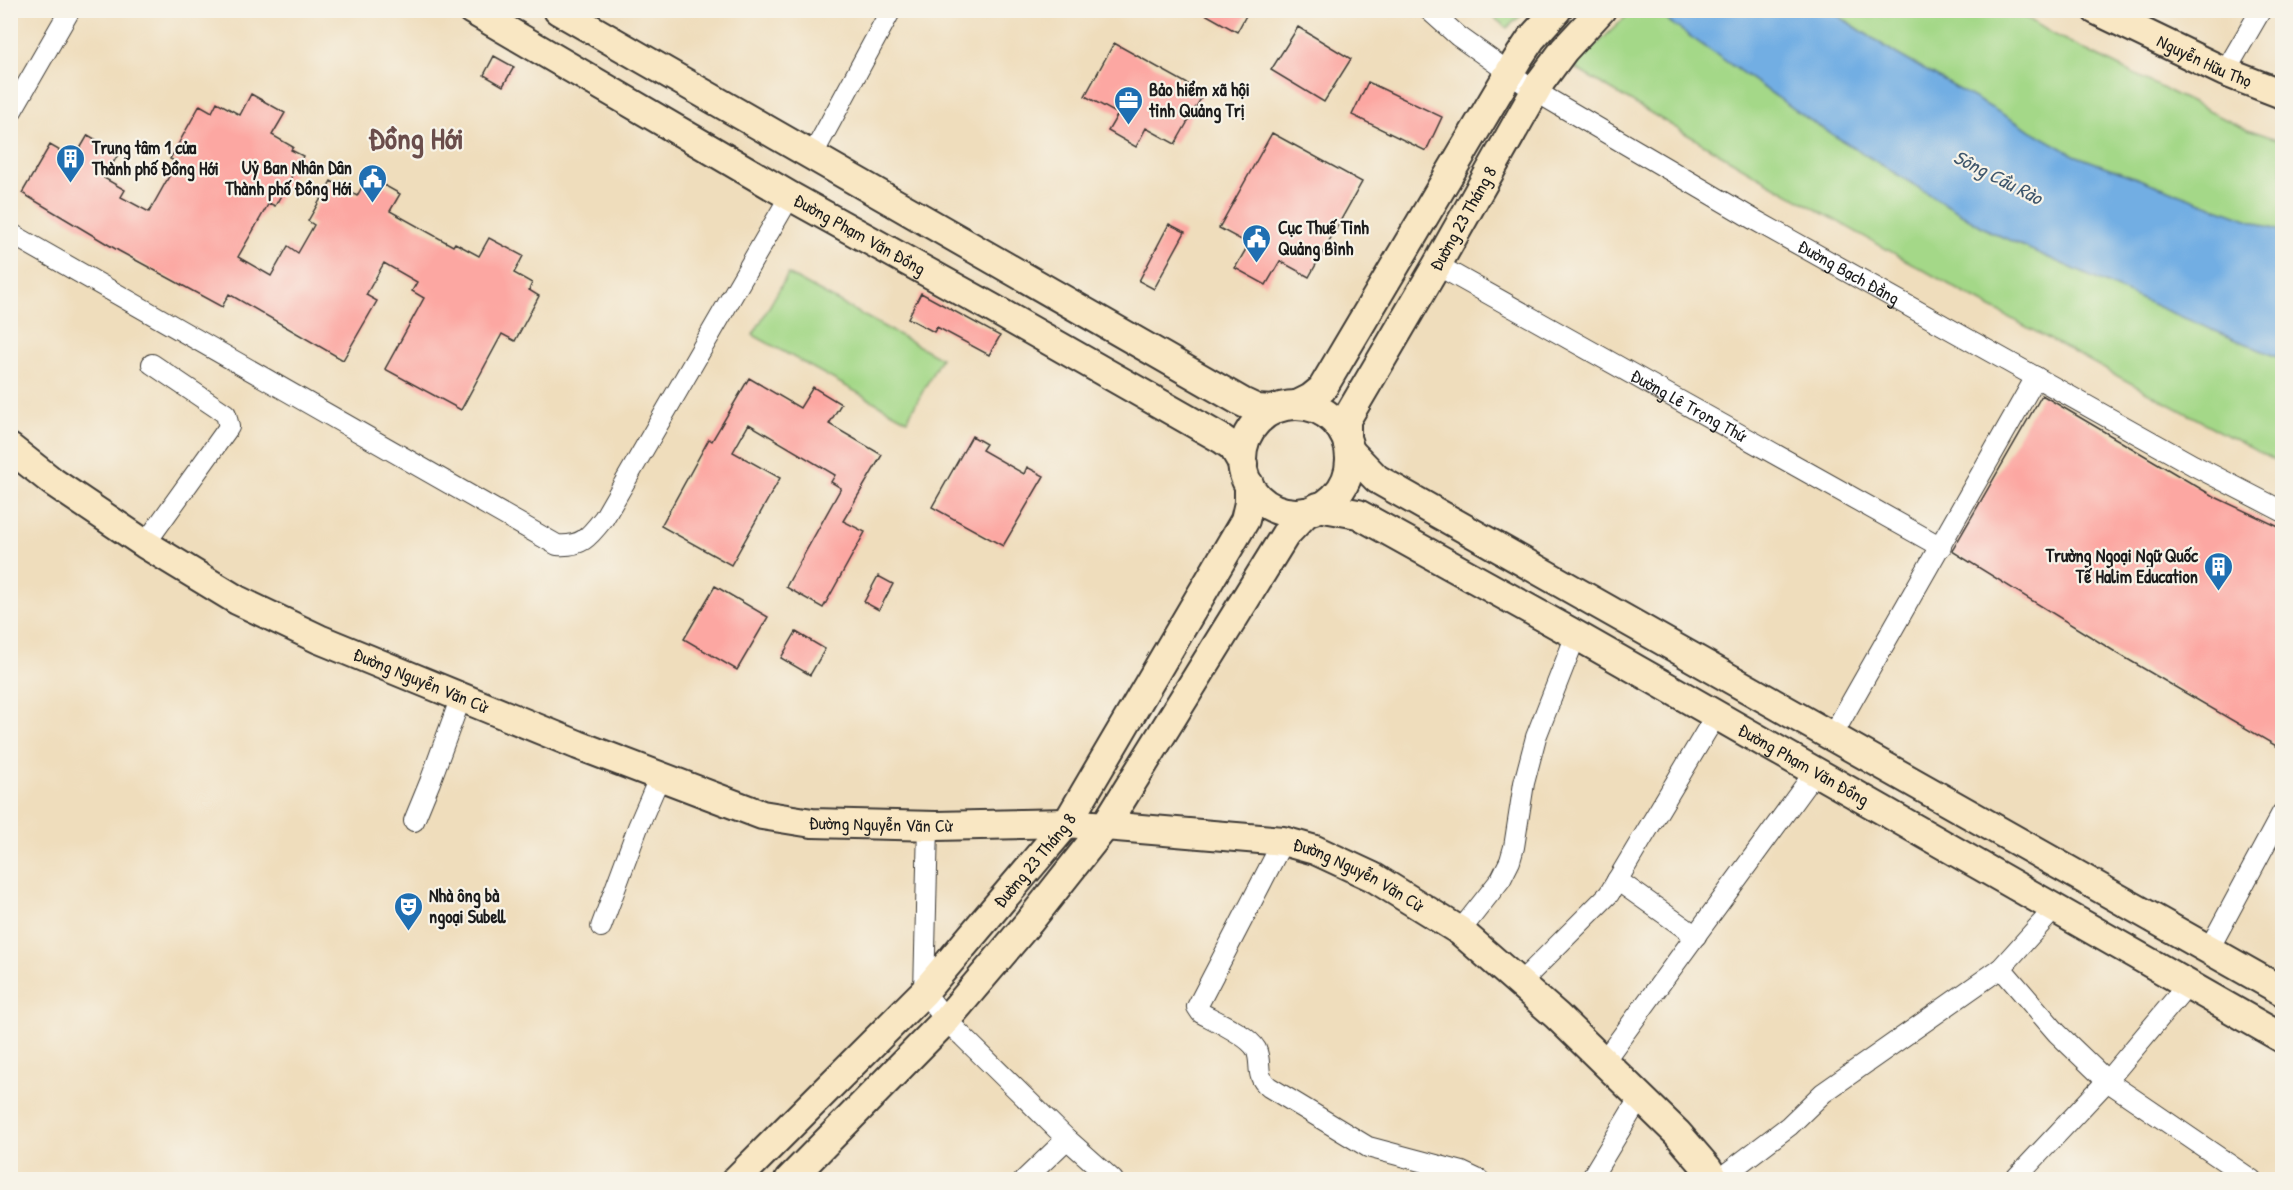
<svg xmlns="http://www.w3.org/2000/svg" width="2293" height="1190" font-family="'Patrick Hand',sans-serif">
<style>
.green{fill:#a4d888;stroke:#607a52;stroke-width:1.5}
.water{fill:#72aee3;stroke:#476580;stroke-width:1.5}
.building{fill:#fca7a2}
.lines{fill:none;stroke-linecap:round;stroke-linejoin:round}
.street-casing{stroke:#3c3934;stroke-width:22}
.secondary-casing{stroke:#3c3934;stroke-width:32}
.street{stroke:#fff;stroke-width:20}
.secondary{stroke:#f9e7c3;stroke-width:28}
.labels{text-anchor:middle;stroke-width:4.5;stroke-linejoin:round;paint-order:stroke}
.street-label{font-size:18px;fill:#1c1c1c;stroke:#f7f3e8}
.poi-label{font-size:18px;font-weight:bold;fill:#1c1c1c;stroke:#f7f3e8;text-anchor:start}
.water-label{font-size:20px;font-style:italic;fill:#3e566c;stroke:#f7f3e8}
.town-label{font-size:30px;font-weight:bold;fill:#6a4d4b;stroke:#f7f3e8}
</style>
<rect width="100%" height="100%" fill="#f7f3e8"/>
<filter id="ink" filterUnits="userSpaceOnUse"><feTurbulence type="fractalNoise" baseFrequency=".0167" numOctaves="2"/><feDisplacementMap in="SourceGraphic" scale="12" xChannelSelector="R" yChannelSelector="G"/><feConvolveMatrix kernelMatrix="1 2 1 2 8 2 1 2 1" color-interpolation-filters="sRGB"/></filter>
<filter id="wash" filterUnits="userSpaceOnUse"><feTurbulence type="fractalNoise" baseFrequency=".008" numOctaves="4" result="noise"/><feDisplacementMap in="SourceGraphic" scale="24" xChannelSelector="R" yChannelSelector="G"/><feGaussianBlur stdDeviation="1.35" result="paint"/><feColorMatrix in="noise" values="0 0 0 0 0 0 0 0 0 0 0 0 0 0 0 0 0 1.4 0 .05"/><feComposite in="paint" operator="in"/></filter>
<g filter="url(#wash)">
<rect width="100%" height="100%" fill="#efddbc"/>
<path class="green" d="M1486 11H1526L1507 28Z
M1632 11H1654L1817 125 1989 231 2163 309 2282 359V465L1973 298 1759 177 1573 67Z
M1831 11H2015L2053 34 2239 126 2282 141V232L2074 155 1895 53Z
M788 274 941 358 907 420 753 335Z"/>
<path class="water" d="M1654 11H1831L1895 53 2074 155 2282 232V359L2163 309 1989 231 1817 125Z"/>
<g id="blocks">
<path class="building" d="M1198 10H1249L1237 32Z
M1298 27 1351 59 1324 102 1271 70Z
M1114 43 1204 93 1175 144 1146 128 1136 147 1108 131 1118 114 1085 96Z
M494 56 514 67 503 86 484 75Z
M1368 82 1442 117 1426 151 1352 115Z
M251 94 285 113 272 135 293 147 291 150 303 156 275 206 269 203 238 257 271 276 288 246 298 253 314 225 308 221 331 181 357 196 368 176 400 194 390 211 453 246 455 243 479 256 489 238 523 256 514 273 532 283 529 290 539 296 515 341 502 334 461 410 385 369 424 298 412 291 417 282 384 263 366 295 377 301 343 360 229 294 222 307 119 251 22 193 50 145 74 159 88 135 119 153 104 178 125 190 121 197 149 212 177 162 170 159 200 105 212 112 217 102 240 115Z
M1272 133 1362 182 1309 277 1280 261 1266 285 1235 268 1249 244 1219 228Z
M1169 224 1185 232 1154 289 1139 281Z
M921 293 1000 336 989 355 937 327 934 332 908 318Z
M749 378 800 408 813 387 841 404 829 424 882 455 843 521 865 532 823 608 786 587 841 488 831 482 835 475 749 424 733 452 780 478 731 565 661 526 709 439 712 441Z
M2042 395 2213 496 2283 529V750L2117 653 1952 551Z
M972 436 986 444 982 450 1024 474 1027 467 1044 476 1003 546 932 507Z
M878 576 893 584 879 610 864 602Z
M715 586 768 617 737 670 684 639Z
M796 632 825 649 810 675 781 658Z"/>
</g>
</g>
<g filter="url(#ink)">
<use href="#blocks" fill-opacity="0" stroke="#3c3934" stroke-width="1.5"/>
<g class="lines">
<defs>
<g id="street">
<path id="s1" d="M1429 10 1458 36 1535 91 1753 219 2193 465 2282 511"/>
<path d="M2225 72 2261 10"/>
<path d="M10 114 70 10"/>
<path d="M812 156 891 10"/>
<path d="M10 233 557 545C582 547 589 537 604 518L790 196"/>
<path id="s2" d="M1437 265 1941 547"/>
<path d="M145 544 229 427 226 414 152 364"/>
<path d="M1832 736 2036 377"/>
<path d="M414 821 430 782 461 697"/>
<path d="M928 825 924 992 946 1020 1067 1139 1113 1180"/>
<path d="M1283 841 1197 1007 1201 1013C1216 1021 1248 1035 1256 1049 1263 1065 1254 1075 1269 1087L1368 1147 1462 1172 1479 1180"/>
<path d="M1617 880 1696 936"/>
<path d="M601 927 638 827 660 776"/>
<path d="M1460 931 1501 879 1510 861 1514 847 1524 783 1536 737 1576 635"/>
<path d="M2209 949 2282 813"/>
<path d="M2001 968 2057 1033 2107 1081 2252 1180"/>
<path d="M1520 983 1609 894 1716 715"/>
<path d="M1604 1061 1815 772"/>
<path d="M1024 1180 1067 1139"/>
<path d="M1590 1180 1640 1097"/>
<path d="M1718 1180 1789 1126 1823 1093 2001 968 2055 908"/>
<path d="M2014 1180 2107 1081 2188 984"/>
</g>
<g id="secondary">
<path id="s3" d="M472 10 790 196 992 308 1222 439 1233 447 1243 464"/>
<path d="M558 10 1242 402 1257 409 1273 410"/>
<path id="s4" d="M2096 10 2225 72 2282 94"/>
<path d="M1297 405 1311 398 1322 389 1517 60 1531 39 1557 10"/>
<circle cx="1296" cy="459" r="54"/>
<path id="s5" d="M1346 437V420L1353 408 1437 265 1541 81 1564 50 1601 10"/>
<path id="s6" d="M10 448 53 482 145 544 237 600 319 639 578 745 762 815 812 823 936 826 1067 823 1105 826 1283 841 1315 850 1373 877 1460 931 1557 1016 1677 1133 1708 1169 1715 1180"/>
<path d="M1350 451 1377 479 2282 991"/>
<path id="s7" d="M1318 507 1358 514 1576 635 2282 1038"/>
<path id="s8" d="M736 1180 924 992 1067 823 1245 520 1249 503V484"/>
<path d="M789 1180 946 1020 1029 922 1105 826 1285 535 1307 512"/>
</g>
</defs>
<use href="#street" class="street-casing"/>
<use href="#secondary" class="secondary-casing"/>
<use href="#street" class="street"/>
<use href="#secondary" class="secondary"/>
</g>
</g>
<defs>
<symbol id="office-pin" viewBox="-11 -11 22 30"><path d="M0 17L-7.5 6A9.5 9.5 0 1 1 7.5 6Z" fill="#1f6fb2" stroke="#f7f3e8"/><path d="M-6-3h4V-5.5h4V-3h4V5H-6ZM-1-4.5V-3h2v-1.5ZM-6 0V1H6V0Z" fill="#fff"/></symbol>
<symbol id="building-pin" viewBox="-11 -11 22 30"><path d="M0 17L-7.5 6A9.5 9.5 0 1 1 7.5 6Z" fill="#1f6fb2" stroke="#f7f3e8"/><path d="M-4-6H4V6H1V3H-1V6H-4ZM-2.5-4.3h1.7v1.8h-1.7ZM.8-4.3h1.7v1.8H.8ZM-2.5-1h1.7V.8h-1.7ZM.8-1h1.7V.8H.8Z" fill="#fff"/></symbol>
<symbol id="civic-pin" viewBox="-11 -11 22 30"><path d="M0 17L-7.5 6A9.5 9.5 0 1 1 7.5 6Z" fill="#1f6fb2" stroke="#f7f3e8"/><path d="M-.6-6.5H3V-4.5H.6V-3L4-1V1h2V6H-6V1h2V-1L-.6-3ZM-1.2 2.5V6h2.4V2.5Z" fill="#fff"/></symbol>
<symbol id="theatre-pin" viewBox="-11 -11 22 30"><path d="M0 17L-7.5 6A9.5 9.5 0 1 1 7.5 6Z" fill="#1f6fb2" stroke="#f7f3e8"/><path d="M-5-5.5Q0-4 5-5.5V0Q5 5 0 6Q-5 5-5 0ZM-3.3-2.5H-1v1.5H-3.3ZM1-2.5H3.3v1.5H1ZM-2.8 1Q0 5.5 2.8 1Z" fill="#fff"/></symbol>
</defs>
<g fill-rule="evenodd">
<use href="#office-pin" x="1112" y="84" width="33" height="45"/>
<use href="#building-pin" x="54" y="142" width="33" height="45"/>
<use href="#civic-pin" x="356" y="162" width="33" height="45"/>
<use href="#civic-pin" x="1240" y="222" width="33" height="45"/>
<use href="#building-pin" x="2202" y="550" width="33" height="45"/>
<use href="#theatre-pin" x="392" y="890" width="33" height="45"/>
</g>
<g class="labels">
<g class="street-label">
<text dy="6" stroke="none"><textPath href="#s4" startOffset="120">Nguyễn Hữu Thọ</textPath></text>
<text dy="6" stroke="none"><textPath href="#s5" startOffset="250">Đường 23 Tháng 8</textPath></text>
<text dy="6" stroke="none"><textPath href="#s3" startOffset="448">Đường Phạm Văn Đồng</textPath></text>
<text dy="6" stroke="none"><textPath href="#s1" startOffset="496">Đường Bạch Đằng</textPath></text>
<text dy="6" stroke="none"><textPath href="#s2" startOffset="288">Đường Lê Trọng Thứ</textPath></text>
<text dy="6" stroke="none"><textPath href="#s6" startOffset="474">Đường Nguyễn Văn Cừ</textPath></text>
<text dy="6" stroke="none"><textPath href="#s7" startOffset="552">Đường Phạm Văn Đồng</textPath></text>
<text dy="6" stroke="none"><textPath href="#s6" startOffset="960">Đường Nguyễn Văn Cừ</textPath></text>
<text dy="6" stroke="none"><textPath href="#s8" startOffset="438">Đường 23 Tháng 8</textPath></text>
<text dy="6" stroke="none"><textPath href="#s6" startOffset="1446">Đường Nguyễn Văn Cừ</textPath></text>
</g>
<g class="poi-label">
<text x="1149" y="96">Bảo hiểm xã hội<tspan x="1149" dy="21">tỉnh Quảng Trị</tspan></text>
<text x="92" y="154">Trung tâm 1 cửa<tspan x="92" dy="21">Thành phố Đồng Hới</tspan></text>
<text x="352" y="174" text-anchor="end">Uỷ Ban Nhân Dân<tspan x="352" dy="21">Thành phố Đồng Hới</tspan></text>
<text x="1278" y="234">Cục Thuế Tỉnh<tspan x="1278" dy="21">Quảng Bình</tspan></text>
<text x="2198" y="562" text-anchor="end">Trường Ngoại Ngữ Quốc<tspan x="2198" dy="21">Tế Halim Education</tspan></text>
<text x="429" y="902">Nhà ông bà<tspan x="429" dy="21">ngoại Subell</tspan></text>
</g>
<g class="water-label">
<text transform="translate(1998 177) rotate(27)" y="7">Sông Cầu Rào</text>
</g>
<g class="town-label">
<text x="416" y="149">Đồng Hới</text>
</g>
</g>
<rect width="2293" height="1190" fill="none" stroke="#f7f3e8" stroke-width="36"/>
</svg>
